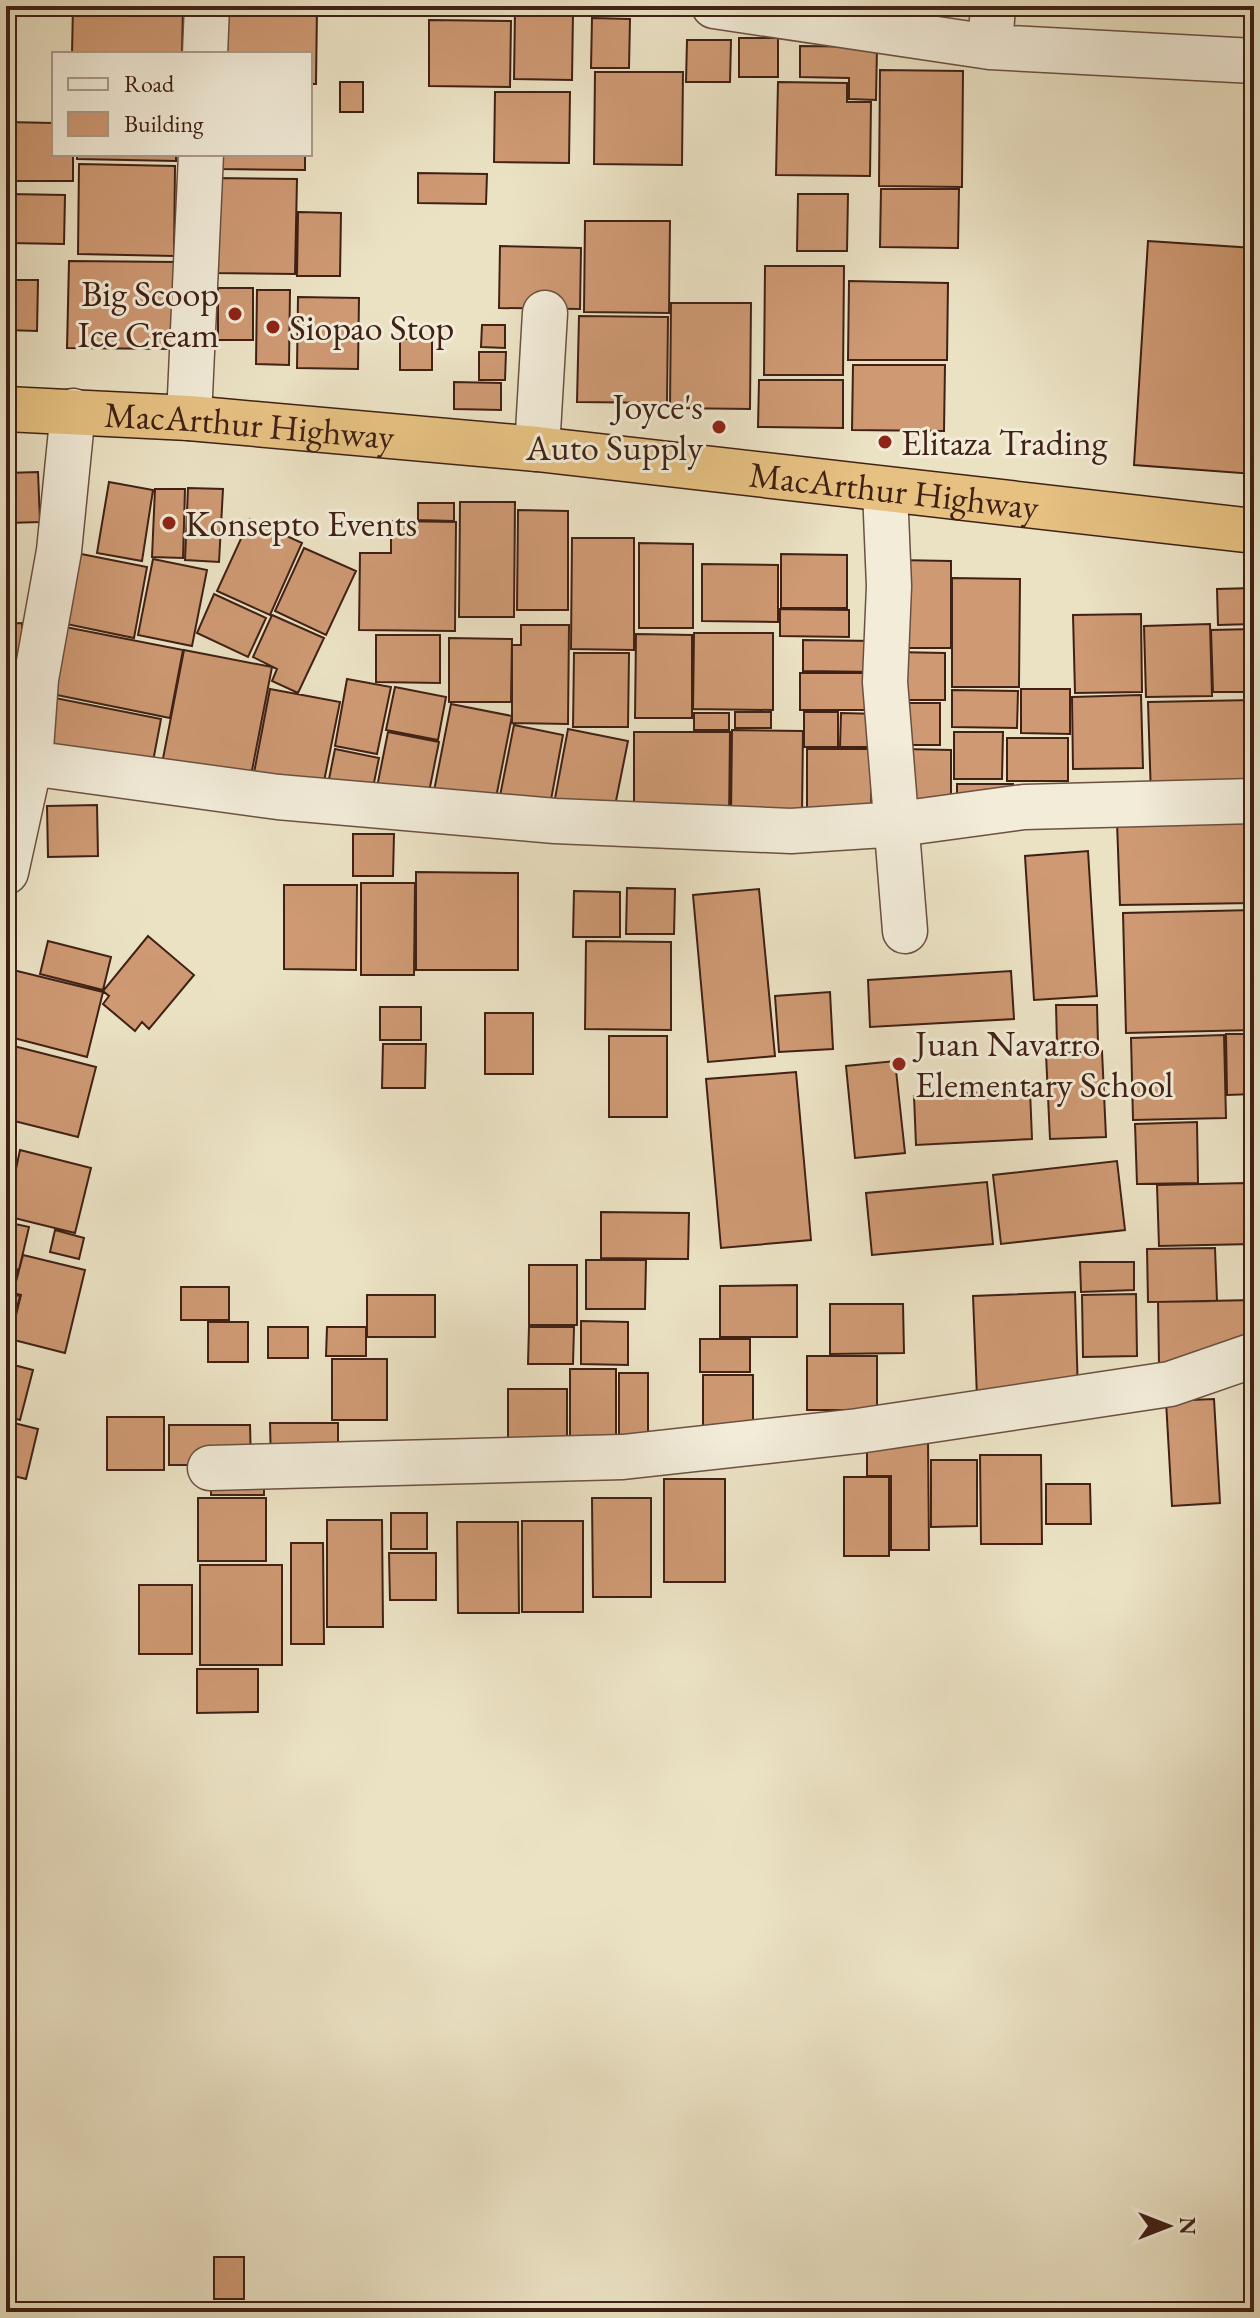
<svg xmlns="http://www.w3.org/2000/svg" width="1260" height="2318" font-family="'EB Garamond',serif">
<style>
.building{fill:#ce9973;stroke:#402115;stroke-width:2}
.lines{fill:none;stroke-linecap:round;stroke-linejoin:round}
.minor-casing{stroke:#6b5141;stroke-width:47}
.highway-casing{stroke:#402115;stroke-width:47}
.minor{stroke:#f2ecd9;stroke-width:44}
.highway{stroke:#e6c182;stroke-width:44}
.poi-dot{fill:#8f2418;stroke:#f2ecd9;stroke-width:3}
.labels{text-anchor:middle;stroke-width:6;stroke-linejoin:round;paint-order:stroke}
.poi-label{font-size:36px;fill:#402115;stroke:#f2ecd9;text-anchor:start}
.street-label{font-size:36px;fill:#402115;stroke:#f2ecd9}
</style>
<rect width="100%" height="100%" fill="#ebe2c4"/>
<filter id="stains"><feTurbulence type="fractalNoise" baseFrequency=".0025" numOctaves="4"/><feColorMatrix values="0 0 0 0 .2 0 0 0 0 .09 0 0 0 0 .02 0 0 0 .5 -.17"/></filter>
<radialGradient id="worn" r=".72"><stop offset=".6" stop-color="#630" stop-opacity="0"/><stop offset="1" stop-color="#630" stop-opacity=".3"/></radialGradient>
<path class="building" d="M73 6H183L182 54H72Z
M223 6H317L316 84H310V54H223Z
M515 11 573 12 572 80 514 79Z
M592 18 630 19 629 68H591Z
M429 20 511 21 510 87 429 86Z
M739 38H778V77H739Z
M687 40H731L730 82H686Z
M800 46 877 47 876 100 849 99V78L800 77Z
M880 70 963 71 962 187 879 186Z
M595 72H683L682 165 594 164Z
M340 82H363V112H340Z
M778 82 847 83V102H871L870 176 776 175Z
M495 92H570L569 163 494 162Z
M6 122 54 123V154H73V181H6Z
M77 154H176V161L77 159Z
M219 154H305V170L219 169Z
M79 164 175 166 174 256 78 254Z
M418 173 487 174 486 204 418 203Z
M212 178 297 179 295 274 211 273Z
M881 189H959L958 248 880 247Z
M9 194 65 195 64 244 9 243Z
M798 194H848L847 251H797Z
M298 212 341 213 340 276H297Z
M585 221H670L669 313 584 312Z
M1148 241 1254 248V474L1134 465Z
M500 246 581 248 580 309 499 308Z
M69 261 177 262 176 349 67 348Z
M765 266H844L843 375H764Z
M6 280H38L37 331 6 330Z
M849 281 948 283 947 360H848Z
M218 288H253V340H218Z
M257 290H290L289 365 256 364Z
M298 297 359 298 358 369 297 368Z
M671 303H751L750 409 670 408Z
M579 316 668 317 667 403 577 402Z
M482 325H505V348L481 347Z
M400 339H432V370H400Z
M479 352H506L505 380H479Z
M853 365H945L944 431 852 430Z
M759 380H843V428L758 427Z
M454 382 501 383V410L454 409Z
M38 472 40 522 6 523V473Z
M109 482 153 490 142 561 97 553Z
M188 488 223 489 219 562 185 560Z
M155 489H185L183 558 152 557Z
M460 502H515L514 617H459Z
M418 503H454V521L418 520Z
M518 510 568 511V610H517Z
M250 519 302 543 270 615 217 591Z
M391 521 456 522 455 631 359 630 360 553H391Z
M6 527H10L12 595H6Z
M572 538H634V650L571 649Z
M639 543 693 544V628H639Z
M304 548 356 571 326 635 275 611Z
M66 551 147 567 134 638 52 621Z
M781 554 847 555V608H781Z
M153 559 207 570 192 646 138 635Z
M896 560 951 561V648H896Z
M702 564 778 565V622L702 621Z
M952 578 1020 579 1019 687H952Z
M1254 588V624L1218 625 1217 589Z
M214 594 266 618 248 657 197 633Z
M780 609 849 610V637L780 636Z
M1141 614 1142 692 1075 693 1073 615Z
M272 615 324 638 298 693 272 681 277 669 253 657Z
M22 623 23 681H6V624Z
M1210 624 1212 696 1146 697 1144 626Z
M55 625 183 650 170 718 42 692Z
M521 625H569L568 724 512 723V645H521Z
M1254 629V692H1213L1211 630Z
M694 633H773V710L693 709Z
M636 634 692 635V718H635Z
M376 635H440V683L376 682Z
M449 638 512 639 511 702H449Z
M803 640 876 641V672L803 671Z
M184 650 272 667 248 791 160 774Z
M894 652 945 653V700H893Z
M574 653H629L628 727H573Z
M800 673H877V710H800Z
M347 679 391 687 377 754 335 746Z
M6 685H16L18 733H6Z
M395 687 446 697 438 740 386 730Z
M270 689 340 702 322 791 253 778Z
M1021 689H1070V734L1021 733Z
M952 690 1018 691 1017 728 952 727Z
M1141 695 1143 768 1073 769 1072 697Z
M50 697 161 719 151 772 40 749Z
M1254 700V795L1151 797 1148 702Z
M894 703H940V745H893Z
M451 704 512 716 494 808 433 796Z
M735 712H771V728H735Z
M804 712H838V747H804Z
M694 713H729V730H694Z
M841 713 879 714V747H840Z
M514 725 563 735 548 816 498 806Z
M568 729 628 741 612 821 553 809Z
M732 730 803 731 802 815 731 814Z
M388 732 439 742 426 807 375 797Z
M634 732H730L729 823 634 822Z
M954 732H1003L1002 779H954Z
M1007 738H1068V781H1007Z
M335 749 379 758 370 802 326 794Z
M807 749H872L871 816H807Z
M902 749 951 750V810L902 809Z
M957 784H1013V806H957Z
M97 805 98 856 48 857 47 806Z
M1254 819V903L1120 905 1117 822Z
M353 834H394L393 876H353Z
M1088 851 1097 996 1034 1000 1025 856Z
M416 872 518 873V970H416Z
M361 883H415L414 975H361Z
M284 885H357L356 970 284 969Z
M627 888 675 889 674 934H626Z
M759 889 775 1056 708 1062 693 895Z
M574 891 620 892V937H573Z
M1254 910V1030L1126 1033 1123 913Z
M148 936 194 975 149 1029 142 1022 135 1031 103 1004 109 996 103 991Z
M48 941 111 957 103 990 40 974Z
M586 941 671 942V1030L585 1029Z
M13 970 103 992 87 1057 6 1036V998Z
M1011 971 1014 1019 870 1027 868 980Z
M830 992 833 1049 779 1052 775 996Z
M1056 1005H1097L1098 1044H1057Z
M380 1007H421V1040H380Z
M485 1013H533V1074H485Z
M1226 1034H1254V1094L1227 1095Z
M1224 1035 1226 1118 1133 1120 1131 1038Z
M609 1036H667V1117H609Z
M6 1044 96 1067 78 1137 6 1119Z
M383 1044H426L425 1088H382Z
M1102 1051 1106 1137 1050 1139 1046 1054Z
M895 1061 905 1153 855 1158 846 1066Z
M796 1072 811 1240 721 1248 706 1079Z
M1030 1090 1032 1139 916 1145 914 1096Z
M1197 1122 1198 1183 1137 1184 1135 1124Z
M20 1150 91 1168 75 1233 6 1216Z
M6 1160 15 1163 6 1199Z
M1117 1161 1125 1230 1001 1244 993 1175Z
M987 1182 993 1244 872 1255 866 1193Z
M1247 1183V1195H1254V1244L1159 1246 1157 1185Z
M601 1212 689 1213 688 1259 601 1258Z
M6 1222 29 1227 19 1270 6 1266Z
M55 1230 84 1238 79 1259 50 1252Z
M1215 1248 1217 1301 1148 1302 1147 1249Z
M23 1255 85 1270 65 1353 10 1339 21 1295 13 1293Z
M586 1260H646L645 1309H586Z
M1080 1262H1134V1290L1081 1292Z
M529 1265H577V1325H529Z
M6 1267 18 1270 12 1292 6 1291Z
M797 1285V1337H720V1286Z
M181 1287H229V1320H181Z
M1075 1292 1078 1394 977 1397 973 1296Z
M6 1293 20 1296 6 1351Z
M1136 1294 1137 1356 1083 1357 1082 1295Z
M367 1295H435V1337H367Z
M1254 1300V1352L1159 1364 1158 1302Z
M830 1304H903L904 1353 830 1354Z
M581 1321 628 1322V1365L581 1364Z
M208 1322H248V1362H208Z
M268 1327H308V1358H268Z
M327 1327H366V1356H326Z
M529 1327H574L573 1364H528Z
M700 1339H750V1372H700Z
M807 1356H877V1410H807Z
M332 1359H387V1420H332Z
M6 1363 33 1370 20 1420 6 1416Z
M570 1369H616V1443H570Z
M619 1373H648V1443H619Z
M703 1375H753V1439H703Z
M508 1389H567V1446H508Z
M1254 1393V1494H1253L1247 1394Z
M1214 1399 1220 1503 1172 1506 1166 1401Z
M107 1417H164V1470H107Z
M6 1421 38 1429 26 1479 6 1474Z
M270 1423H338V1462L271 1463Z
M169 1425H250L251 1465H169Z
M867 1439H928L929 1550H891V1476H867Z
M980 1455H1041L1042 1544H981Z
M931 1460H977V1526L931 1527Z
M211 1471H264V1495H211Z
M844 1477H889V1556H844Z
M664 1479H725V1582H664Z
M1046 1484H1090L1091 1524H1046Z
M198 1498H266V1561H198Z
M592 1498H651V1597H593Z
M391 1513H427V1549H391Z
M327 1520H382L383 1627H327Z
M522 1521H583V1612H522Z
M457 1522H518L519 1613H458Z
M291 1543H323L324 1644H291Z
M389 1553H436V1600H390Z
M200 1565H282V1665H200Z
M139 1585H192V1654H139Z
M197 1669H258V1712L197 1713Z
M214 2257H244V2299H214Z"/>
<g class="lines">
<defs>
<path id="minor" d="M714 6 990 47 1254 61
M990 47 993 6
M205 54 207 6
M189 418 201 154
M537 449 545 313
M885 490 889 586 885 682 905 931
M30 763 278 797 555 821 791 831 899 824 1024 807 1254 801
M6 872 30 763 36 679 59 551 73 411
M210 1468 623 1457 858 1431 1170 1384 1254 1355"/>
<g id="highway">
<path id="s1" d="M6 409 189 418 537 449 1254 531"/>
</g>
</defs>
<use href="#minor" class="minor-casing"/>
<use href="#highway" class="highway-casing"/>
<use href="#minor" class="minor"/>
<use href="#highway" class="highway"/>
</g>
<g class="poi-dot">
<circle cx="235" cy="314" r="8"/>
<circle cx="273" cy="327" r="8"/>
<circle cx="719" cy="427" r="8"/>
<circle cx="885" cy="442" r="8"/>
<circle cx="169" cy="523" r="8"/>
<circle cx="899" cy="1064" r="8"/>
</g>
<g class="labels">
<g class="poi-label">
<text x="219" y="306" text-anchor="end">Big Scoop<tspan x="219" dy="41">Ice Cream</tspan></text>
<text x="289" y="340">Siopao Stop</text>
<text x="703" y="419" text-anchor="end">Joyce's<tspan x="703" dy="41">Auto Supply</tspan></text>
<text x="901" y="455">Elitaza Trading</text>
<text x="185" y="536">Konsepto Events</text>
<text x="915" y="1056">Juan Navarro<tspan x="915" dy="41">Elementary School</tspan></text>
</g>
<g class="street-label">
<text dy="13" stroke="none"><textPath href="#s1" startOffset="244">MacArthur Highway</textPath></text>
<text dy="13" stroke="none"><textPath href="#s1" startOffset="892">MacArthur Highway</textPath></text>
</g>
</g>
<rect width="1260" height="2318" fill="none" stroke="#ebe2c4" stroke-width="32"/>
<rect x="8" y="8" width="1244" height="2302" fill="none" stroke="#402115" stroke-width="4"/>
<rect x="16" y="16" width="1228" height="2286" fill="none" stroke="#402115" stroke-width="2"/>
<rect x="52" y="52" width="260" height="104" fill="#f2ecd9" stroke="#ab9b8b" stroke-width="2"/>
<rect x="68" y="78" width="40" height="12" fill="#f2ecd9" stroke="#ab9b8b" stroke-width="2"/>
<text x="124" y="92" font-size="24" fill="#402115">Road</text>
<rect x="68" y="112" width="40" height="24" fill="#ce9973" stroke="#ab9b8b" stroke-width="2"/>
<text x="124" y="132" font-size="24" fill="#402115">Building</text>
<g transform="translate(1168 2226) rotate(90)" stroke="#f2ecd9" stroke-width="6" paint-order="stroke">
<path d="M0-6L14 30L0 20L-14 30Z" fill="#402115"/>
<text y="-12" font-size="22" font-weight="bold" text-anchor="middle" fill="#402115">N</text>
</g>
<rect width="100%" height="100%" filter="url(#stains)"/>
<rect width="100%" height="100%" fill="url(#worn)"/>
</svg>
